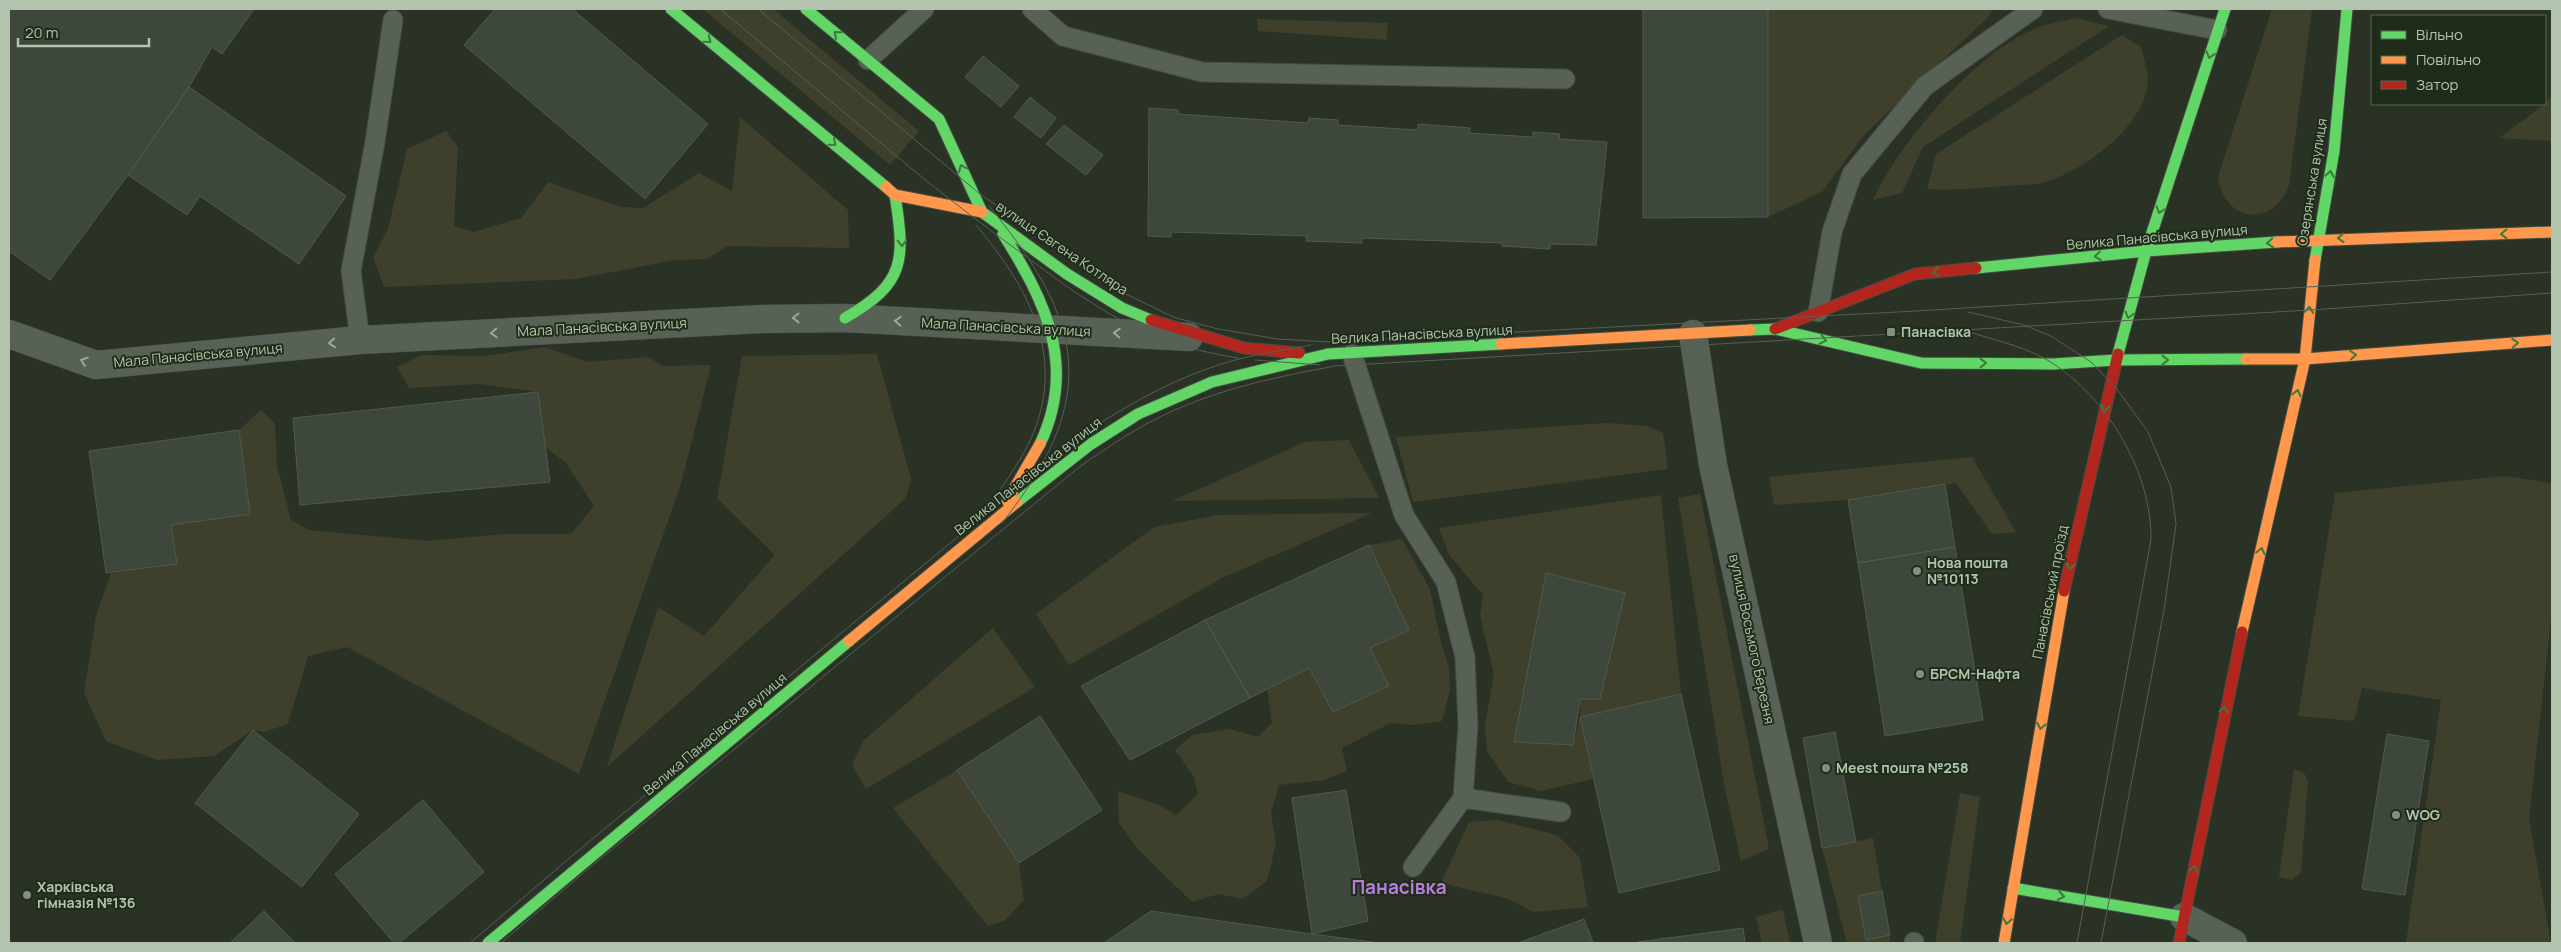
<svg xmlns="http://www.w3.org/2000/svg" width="2561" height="952" font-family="Manrope,sans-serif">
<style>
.green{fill:#3f402c;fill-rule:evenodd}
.building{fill:#3e473b;stroke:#505a4d}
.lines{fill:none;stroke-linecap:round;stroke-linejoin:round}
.lane-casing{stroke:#454c42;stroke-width:21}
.street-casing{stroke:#454c42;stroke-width:29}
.fast-casing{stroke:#454c42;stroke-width:13}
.slow-casing{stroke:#454c42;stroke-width:13}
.jam-casing{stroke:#454c42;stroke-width:13}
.lane{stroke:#576156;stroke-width:19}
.street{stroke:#576156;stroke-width:28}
.fast{stroke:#63d668;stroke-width:11}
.slow{stroke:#ff974d;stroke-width:11}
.jam{stroke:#b3261e;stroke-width:11}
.tram{stroke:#575f54;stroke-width:1}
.oneway{stroke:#3d783d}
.oneway2{stroke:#9bab98}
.poi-dot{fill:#82917e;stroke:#1e2c19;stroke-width:2}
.labels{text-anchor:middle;stroke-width:4;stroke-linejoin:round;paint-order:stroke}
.street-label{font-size:14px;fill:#b2c4ae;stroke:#1e2c19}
.poi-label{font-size:14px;font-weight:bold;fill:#b2c4ae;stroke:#1e2c19;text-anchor:start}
.district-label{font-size:19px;font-weight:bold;fill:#b77cdb;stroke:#1e2c19}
</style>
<rect width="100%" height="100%" fill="#293225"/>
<path class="green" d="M703 9H773L919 131 890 165Z
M1768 9H1993L1988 17 1864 135 1822 192 1768 217Z
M2272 9H2312L2289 185C2273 229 2224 222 2218 177Z
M2075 18 2109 26 1923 147 1902 193 1873 200C1899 143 1973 57 2030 31 2044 24 2060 22 2075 18Z
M1257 19 1388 23 1386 40 1258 31Z
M2122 35 2141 47C2143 56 2147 67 2148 77 2149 124 2083 173 2041 183 2029 185 2015 185 2003 186 1978 188 1952 191 1927 189L1936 154Z
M2552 95V141L2499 138 2545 104Z
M740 117 848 210 849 248 727 246 707 259 675 260 576 279 384 287 373 258 388 229 407 149 446 131 458 147 454 226 474 232 521 218 548 182 621 207 643 208 699 173 732 191Z
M544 347 588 362 649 357 662 366 711 365 681 484 579 774 347 647 308 656 288 724 264 732 253 730 214 756 157 760 106 741 84 693 96 616 111 573 177 564 171 525 250 514 239 430 261 410 275 423 277 466 291 520 309 530 428 541 505 534H571L594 506 566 463 545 447 538 392 480 384 409 388 397 367 422 355 485 356Z
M877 354 911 479 906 498 607 767 658 607 704 636 775 555 717 498 742 356Z
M1606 423 1646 426 1663 433 1668 469 1413 502 1396 437Z
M1349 440 1379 498 1172 501 1305 442Z
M1972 457 2016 532 1992 534 1956 483 1848 500 1774 505 1769 477Z
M2506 476 2552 483V611L2529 819 2551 943H2406L2441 700 2362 688 2354 721 2298 716 2335 493Z
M1700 494 1769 849 1741 861 1724 784 1678 498Z
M1661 495 1681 694 1580 717 1593 779 1541 791 1508 782 1487 751 1485 726 1494 674 1480 616 1483 595 1449 555 1439 528ZM1547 573 1625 594 1600 699H1580V717L1573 745 1514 742Z
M1372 513 1222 578 1069 665 1036 614 1154 527 1219 515Z
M1402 539 1430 589 1441 643 1449 667 1450 689 1442 721 1415 725 1391 723 1342 748 1347 771 1324 780 1279 785 1271 813 1276 844 1267 881 1242 899 1219 894 1192 902 1137 848 1119 823 1118 791 1157 804 1176 815 1198 794 1194 777 1175 750 1192 735 1229 729 1258 737 1272 723 1267 689 1309 668 1333 712 1389 686 1370 648 1369 545Z
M993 628 1035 687 866 789 852 765 864 740Z
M2294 769 2304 773 2308 781 2301 872 2292 880 2279 877Z
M957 770 1019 863 1024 900 1004 921 988 926 893 808Z
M1960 793 1980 797 1960 943H1935Z
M1497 820 1557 835 1580 858 1588 907 1533 912 1509 899 1441 883 1469 822Z
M1873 838 1882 891 1858 896 1866 940 1890 935V943H1847L1822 848Z
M1783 909 1790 943H1762L1756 917Z"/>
<path class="building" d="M9 9H254L222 54 212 47 189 87 128 175 50 280 9 251Z
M495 9H572L708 124 645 199 464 45Z
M1643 9H1768V217L1643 218Z
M983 56 1019 86 1001 107 965 77Z
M189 87 346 196 299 264 200 196 187 215 128 175Z
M1030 97 1056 118 1041 138 1014 117Z
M1149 108 1178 110V114L1308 123 1309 118 1338 120V125L1418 130V124L1470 128 1469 133 1533 137V132L1560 134 1559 139 1607 142 1596 245 1550 244V249L1502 246V243L1362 238V243L1306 241 1307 236 1171 232V237L1148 236Z
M1064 125 1103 155 1086 175 1046 144Z
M538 392 550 482 300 505 293 418Z
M239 430 250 514 171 525 177 564 106 573 89 451Z
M1945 484 1955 547 1858 563 1848 500Z
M1369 545 1409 630 1370 648 1389 686 1333 712 1309 668 1250 698 1205 620Z
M1955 547 1983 720 1885 736 1858 563Z
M1546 573 1625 593 1600 699H1580L1573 745 1514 742Z
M1205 620 1250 698 1130 760 1081 686Z
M1681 694 1720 870 1619 893 1580 717Z
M1040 716 1102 810 1019 863 957 770Z
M253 730 359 814 302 887 195 803Z
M1835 732 1856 842 1822 848 1803 738Z
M2387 734 2429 741 2405 895 2362 889Z
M1346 790 1368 921 1312 934 1292 798Z
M423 800 484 872 399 943H394L335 874Z
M1882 891 1890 935 1866 940 1858 896Z
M264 911 295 943H230Z
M1151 911 1312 934 1379 943H1104Z
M1584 919 1593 943H1518Z
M1743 928 1745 943 1638 942 1729 930Z"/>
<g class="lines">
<defs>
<path id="lane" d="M1032 9 1063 36 1202 72 1565 79
M2108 9 2217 30
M868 60 924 9
M1818 312 1832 232 1852 174 1925 86 2033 9
M360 340 351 271 375 142 393 20
M1352 354 1404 515 1446 582 1465 657 1468 726 1463 798
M1413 867 1463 798 1561 812
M1914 943V942"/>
<path id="street" d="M9 334 96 365 360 340 762 319 845 318 1189 337
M1693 334 1713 465 1818 943
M2184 917 2233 943"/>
<path id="fast" d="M671 9 886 187
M806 9 939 119 982 212 1067 274 1122 308 1151 320
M1003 234C1046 302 1077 366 1040 444
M2315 260 2334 151 2347 9
M1976 268 2146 251 2277 242
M845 318C906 283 905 260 895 195
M1750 330 1775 329 1921 363 2053 364 2116 360 2246 359
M2118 354 2146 251 2225 9
M1017 502 1091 444 1138 414 1212 382 1328 354 1501 344
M2013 888 2184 917
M488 943 849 641"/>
<path id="slow" d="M886 187 895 195 982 212
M2277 242 2552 232
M1501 344 1750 330
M2246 359H2305L2552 340
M1007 501 1040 444
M2242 632 2305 359 2315 260
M849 641 1017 502
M2004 943 2064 591"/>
<path id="jam" d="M1151 320 1244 348 1299 353
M1775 329 1915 274 1976 268
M2064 591 2118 354
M2179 943 2242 632"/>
</defs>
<use href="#lane" class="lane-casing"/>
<use href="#street" class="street-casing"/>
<use href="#fast" class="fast-casing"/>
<use href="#slow" class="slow-casing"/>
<use href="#jam" class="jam-casing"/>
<use href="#lane" class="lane"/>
<use href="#street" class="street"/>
<use href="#fast" class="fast"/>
<use href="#slow" class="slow"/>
<use href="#jam" class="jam"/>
<path class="tram" d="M720 9C784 62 848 116 912 169 951 201 991 231 1032 261 1100 312 1152 345 1238 358
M758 9 980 194 1110 286 1173 317 1218 329 1278 339 1328 342 1916 311 2552 272
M989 206C1086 323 1100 399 1002 523
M976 225C1027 286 1066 354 1033 434 1023 458 1006 481 991 503
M1968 312 2024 325 2051 336 2091 362 2117 389 2148 432 2171 487 2176 524 2164 610 2101 943
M1966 331C1991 339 2018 345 2042 357 2104 391 2152 470 2151 540L2077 943
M1255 360 1320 365
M470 943 579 850 1081 435C1131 403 1181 374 1239 359 1262 353 1287 350 1311 345
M501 943 594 864 1078 468C1109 446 1142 424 1177 409 1227 387 1281 376 1335 366L2310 310 2552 293"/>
</g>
<defs><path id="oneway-chevron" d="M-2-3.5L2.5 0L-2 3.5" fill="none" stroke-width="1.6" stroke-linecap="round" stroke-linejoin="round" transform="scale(1.25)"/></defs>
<g class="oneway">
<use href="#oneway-chevron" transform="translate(837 34) rotate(-140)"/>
<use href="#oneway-chevron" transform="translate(708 40) rotate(40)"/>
<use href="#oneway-chevron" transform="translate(2210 55) rotate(107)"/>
<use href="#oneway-chevron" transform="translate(833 143) rotate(40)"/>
<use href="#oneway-chevron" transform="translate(962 168) rotate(-115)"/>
<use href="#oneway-chevron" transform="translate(2330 174) rotate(-80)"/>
<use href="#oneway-chevron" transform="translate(2160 210) rotate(108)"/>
<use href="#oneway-chevron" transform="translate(2504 234) rotate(179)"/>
<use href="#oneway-chevron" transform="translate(2341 238) rotate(178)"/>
<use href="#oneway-chevron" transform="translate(902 243) rotate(89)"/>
<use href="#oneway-chevron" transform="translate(2270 243) rotate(176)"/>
<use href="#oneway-chevron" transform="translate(2098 256) rotate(174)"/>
<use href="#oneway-chevron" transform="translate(1936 272) rotate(174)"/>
<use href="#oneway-chevron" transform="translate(2309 310) rotate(-85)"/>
<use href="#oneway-chevron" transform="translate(2129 315) rotate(105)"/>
<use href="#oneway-chevron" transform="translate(1823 340) rotate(13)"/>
<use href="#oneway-chevron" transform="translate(2515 343) rotate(-4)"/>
<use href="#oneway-chevron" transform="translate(2353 355) rotate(-4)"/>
<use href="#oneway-chevron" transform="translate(2165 360)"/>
<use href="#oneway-chevron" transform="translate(1983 363)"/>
<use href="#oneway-chevron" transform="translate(2297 393) rotate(-77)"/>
<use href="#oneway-chevron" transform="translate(2105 408) rotate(103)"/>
<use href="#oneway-chevron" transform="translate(2261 551) rotate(-77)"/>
<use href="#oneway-chevron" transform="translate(2070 566) rotate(102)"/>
<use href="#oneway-chevron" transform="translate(2224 710) rotate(-80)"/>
<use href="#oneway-chevron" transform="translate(2041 726) rotate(100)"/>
<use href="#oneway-chevron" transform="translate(2194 869) rotate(-78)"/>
<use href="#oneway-chevron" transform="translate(2061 896) rotate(10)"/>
<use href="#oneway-chevron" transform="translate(2007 921) rotate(100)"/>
</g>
<g class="oneway2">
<use href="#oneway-chevron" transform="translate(796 318) rotate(179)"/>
<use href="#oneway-chevron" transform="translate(898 321) rotate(-177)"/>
<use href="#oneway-chevron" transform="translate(494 333) rotate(177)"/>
<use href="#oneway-chevron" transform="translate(1117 333) rotate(-177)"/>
<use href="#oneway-chevron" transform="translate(332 343) rotate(175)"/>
<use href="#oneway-chevron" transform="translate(84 361) rotate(-161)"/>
</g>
<g class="poi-dot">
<rect x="1886" y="327" width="10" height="10" rx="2.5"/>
<circle cx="1917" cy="571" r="5"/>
<circle cx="1920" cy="674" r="5"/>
<circle cx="1826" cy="768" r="5"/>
<circle cx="2396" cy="815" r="5"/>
<circle cx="27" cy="895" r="5"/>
</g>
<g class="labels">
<g class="street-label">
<text transform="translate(2312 182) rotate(-81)" y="5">Озерянська вулиця</text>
<text transform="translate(2157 237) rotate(-5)" y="5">Велика Панасівська вулиця</text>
<text transform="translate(1062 248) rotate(34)" y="5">вулиця Євгена Котляра</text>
<text transform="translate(602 327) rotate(-3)" y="5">Мала Панасівська вулиця</text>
<text transform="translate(1006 327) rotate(3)" y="5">Мала Панасівська вулиця</text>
<text transform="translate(1422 334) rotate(-3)" y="5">Велика Панасівська вулиця</text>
<text transform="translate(198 355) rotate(-5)" y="5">Мала Панасівська вулиця</text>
<text transform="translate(1028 476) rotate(-38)" y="5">Велика Панасівська вулиця</text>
<text transform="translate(2050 592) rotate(-79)" y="5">Панасівський проїзд</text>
<text transform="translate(1752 639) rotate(78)" y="5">вулиця Восьмого Березня</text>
<text transform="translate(715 734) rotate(-40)" y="5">Велика Панасівська вулиця</text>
</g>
<g class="poi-label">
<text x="1901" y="337">Панасівка</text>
<text x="1927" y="568">Нова пошта<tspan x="1927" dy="16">№10113</tspan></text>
<text x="1930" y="679">БРСМ-Нафта</text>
<text x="1836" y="773">Meest пошта №258</text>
<text x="2406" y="820">WOG</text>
<text x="37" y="892">Харківська<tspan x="37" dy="16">гімназія №136</tspan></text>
</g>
<g class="district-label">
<text x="1399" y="894">Панасівка</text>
</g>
</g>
<rect width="2561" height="952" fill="none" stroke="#b2c4ae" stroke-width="20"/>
<rect x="2371" y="15" width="175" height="90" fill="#1e2c19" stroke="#596955"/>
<rect x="2381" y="31" width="25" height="8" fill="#63d668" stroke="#596955"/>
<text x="2416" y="40" font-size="15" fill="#b2c4ae">Вільно</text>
<rect x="2381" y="56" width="25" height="8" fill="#ff974d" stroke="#596955"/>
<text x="2416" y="65" font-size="15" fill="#b2c4ae">Повільно</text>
<rect x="2381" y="81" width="25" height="8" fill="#b3261e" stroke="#596955"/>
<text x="2416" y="90" font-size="15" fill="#b2c4ae">Затор</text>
<path d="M18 38v8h131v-8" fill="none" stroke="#b2c4ae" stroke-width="2.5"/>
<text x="25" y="38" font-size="15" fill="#b2c4ae" stroke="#1e2c19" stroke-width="4" paint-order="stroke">20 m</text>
</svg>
